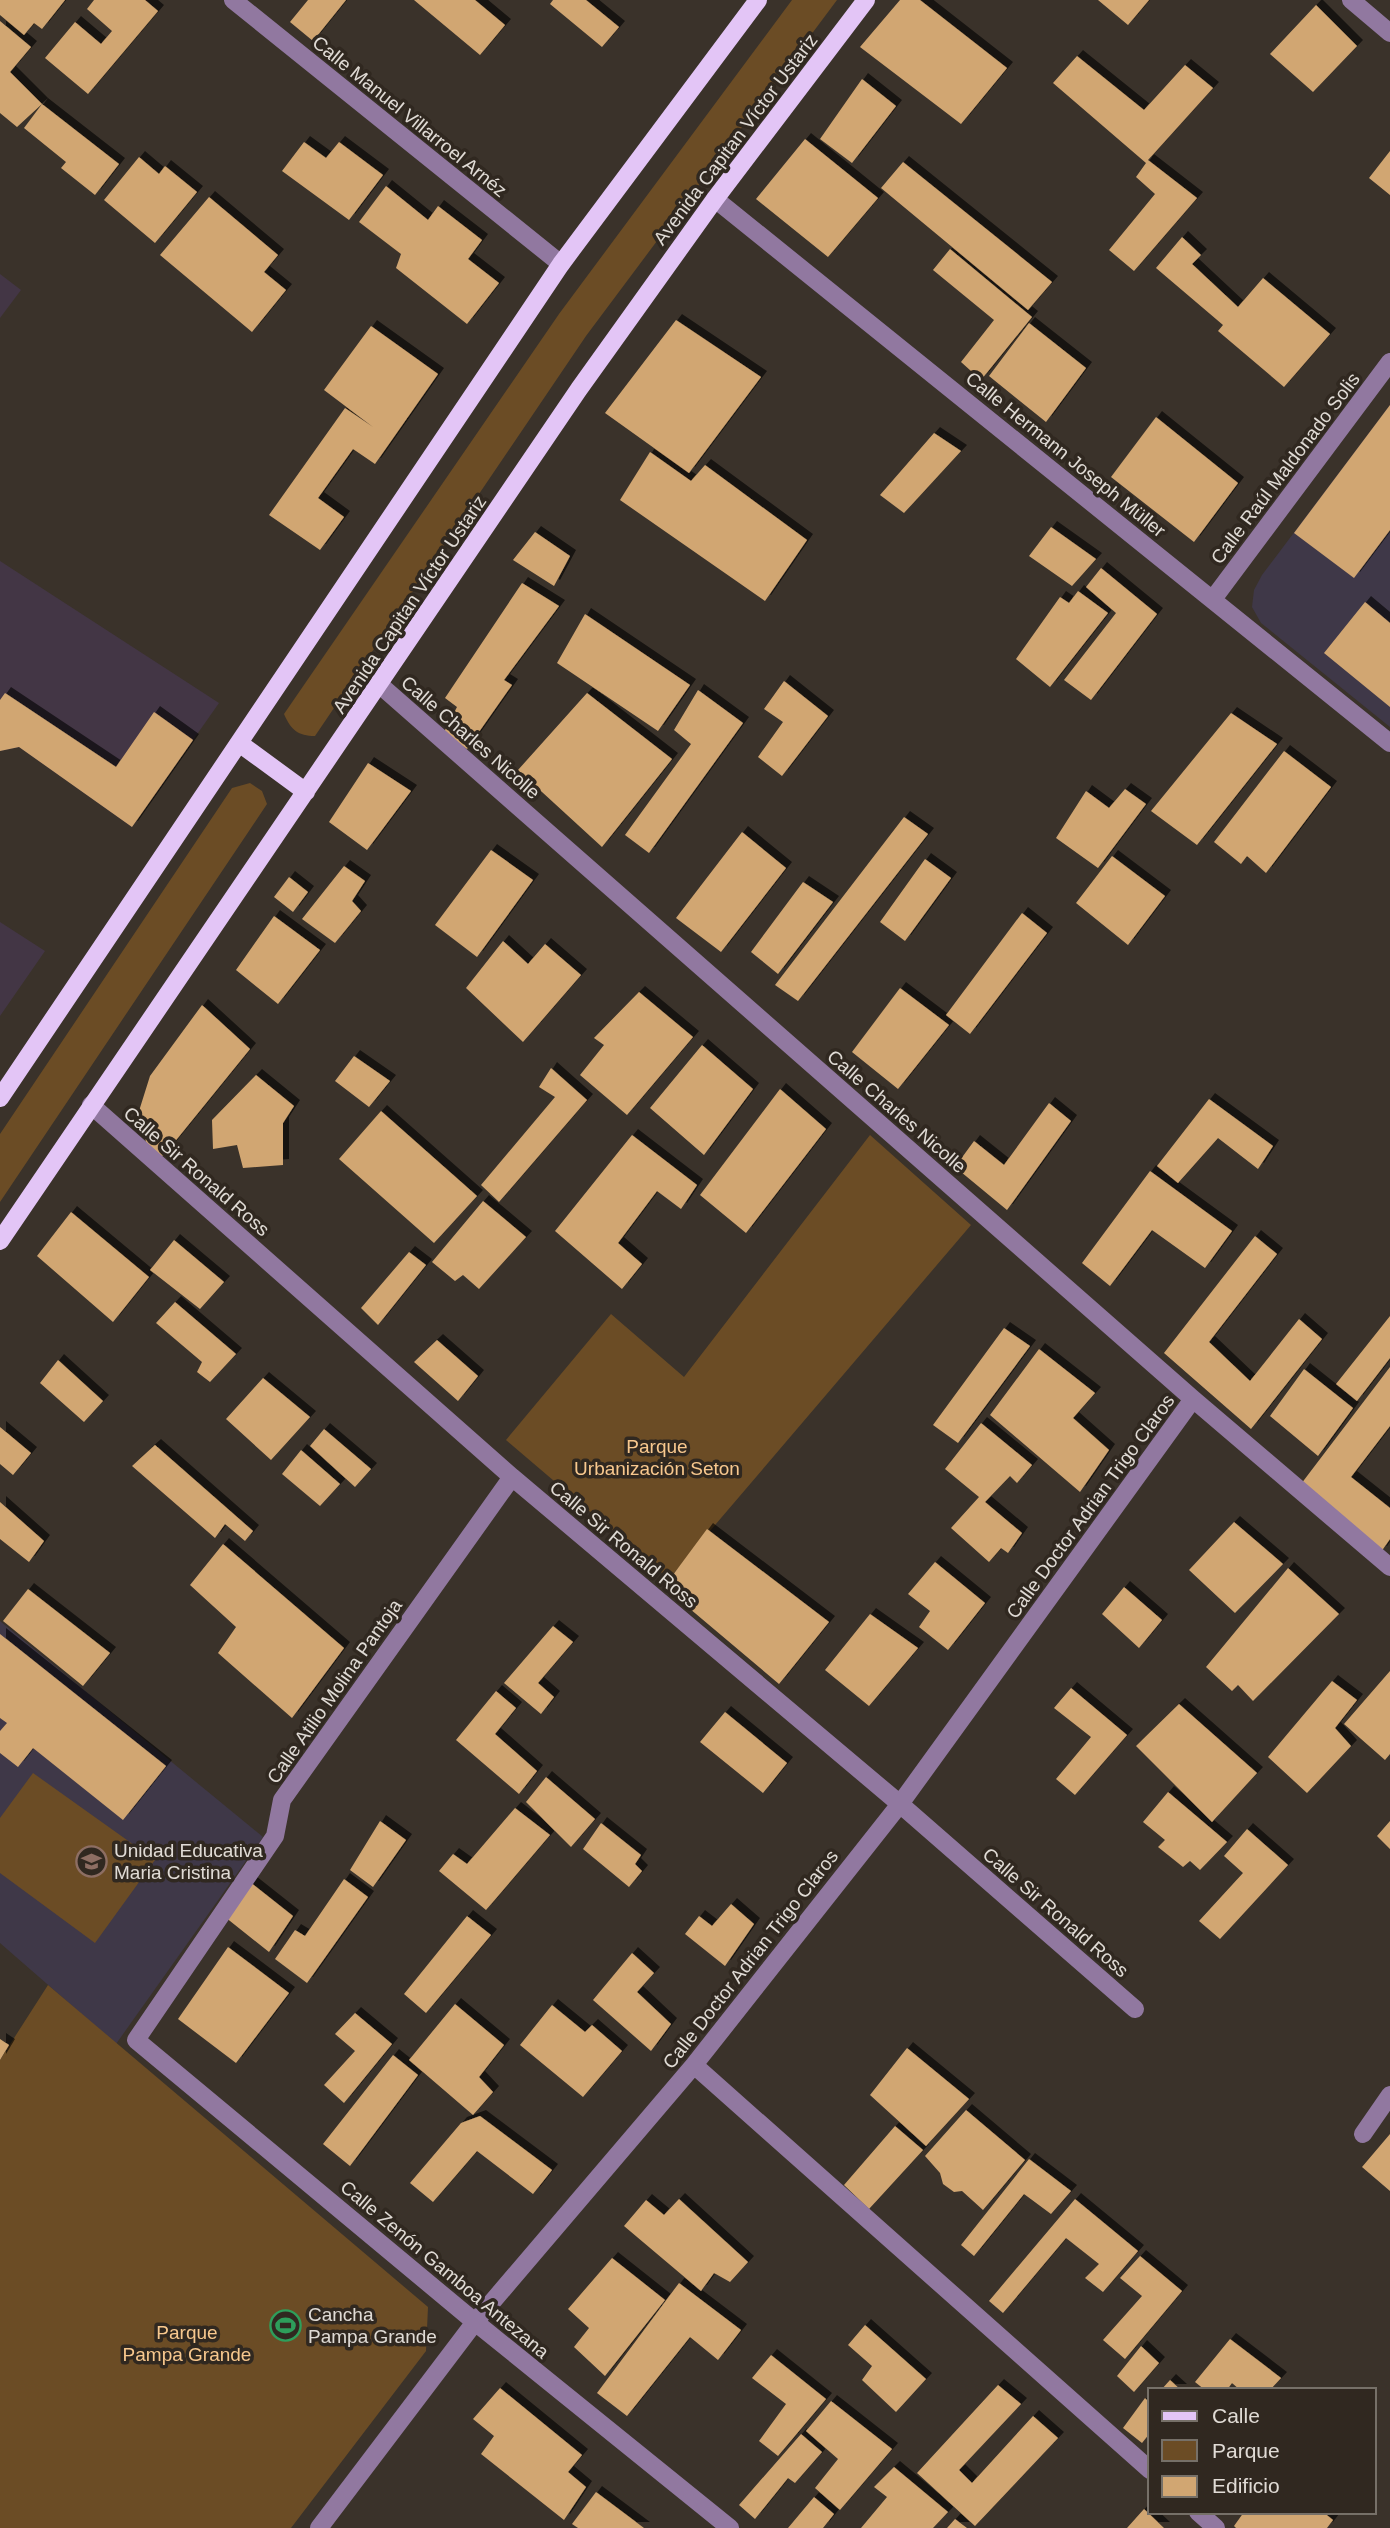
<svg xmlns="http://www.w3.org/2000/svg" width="1390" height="2528" font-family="Arial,sans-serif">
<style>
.industrial{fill:#433645}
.education{fill:#3f3848}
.green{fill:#6b4c25}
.building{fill:#d1a672;filter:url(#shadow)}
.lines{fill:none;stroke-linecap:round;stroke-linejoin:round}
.minor{stroke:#9178a0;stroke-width:18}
.major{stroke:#e3c5f6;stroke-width:18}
.labels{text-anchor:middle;stroke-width:7;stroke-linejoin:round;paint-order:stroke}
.street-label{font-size:19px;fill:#e0dbd5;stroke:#302820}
.park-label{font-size:19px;fill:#f8c88e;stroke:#302820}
.poi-label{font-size:19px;fill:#e0dbd5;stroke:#302820;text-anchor:start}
</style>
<defs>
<filter id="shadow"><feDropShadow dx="6" dy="-6" stdDeviation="0" flood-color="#0009"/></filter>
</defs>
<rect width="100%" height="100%" fill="#3a322a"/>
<path class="industrial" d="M0 274 21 290 0 318Z
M0 561 219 703 132 827 19 747 0 751Z
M0 922 45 951 0 1016Z"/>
<path class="education" d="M1390 405V727L1261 623 1252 607 1254 590 1262 575Z
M0 1621 263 1837 116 2044 0 1943Z"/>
<path class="green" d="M792 0H837L586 336 315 736C298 736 291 730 284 714L559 314Z
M250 783 262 791 267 804 0 1202V1134L232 788Z
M870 1135 971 1225 669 1579 506 1440 611 1314 684 1377Z
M33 1773 155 1860 95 1943 0 1873V1818Z
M48 1985 428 2307 426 2351 291 2528H0V2060Z"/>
<path class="building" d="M0 0H65L42 29 34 23 24 35 0 15Z
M94 0H145L158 11 88 94 45 58 75 22 101 44 112 31 87 9Z
M308 0H346L313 41 290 22Z
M414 0H475L505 25 480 55Z
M553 0H586L619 27 602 47 550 4Z
M900 0H920L1007 68 961 124 860 47Z
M1098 0H1149L1128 25Z
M1316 5 1357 46 1313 92 1270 54Z
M0 21 31 47 10 72 42 104 17 127 0 113Z
M1077 56 1144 110 1185 65 1213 88 1148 160 1197 198 1134 271 1109 250 1155 194 1136 177 1146 163 1053 83Z
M862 79 896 106 852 163 820 139Z
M42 104 119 164 95 195 61 168 66 162 24 128Z
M805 139 878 198 828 257 756 199Z
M304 142 326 158 339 142 383 175 349 220 282 171Z
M1390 151V195L1369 178Z
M139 157 159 174 165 166 197 192 155 243 104 200Z
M903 162 1052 282 1028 310 881 188Z
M386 186 428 220 438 206 482 240 468 259 499 283 467 324 396 268 401 254 359 222Z
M209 197 278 255 264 272 286 290 252 332 160 255Z
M1182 237 1201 255 1192 264 1238 307 1263 278 1330 334 1284 387 1218 331 1223 325 1156 268Z
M950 249 1032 317 981 380 961 362 994 320 933 270Z
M676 320 761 377 689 473 605 413Z
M1029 323 1086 368 1046 422 989 376Z
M371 326 438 374 375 464 353 449 318 498 344 517 320 550 269 515 345 408 373 427 324 390Z
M1390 405V530L1354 578 1294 533Z
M1156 417 1238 483 1194 542 1111 477Z
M934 433 961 451 904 513 880 495Z
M650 452 691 481 705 465 807 540 765 601 620 500Z
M1051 527 1096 559 1072 586 1029 556Z
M535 532 570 556 554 586 513 560Z
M1101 568 1157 614 1091 700 1064 680 1116 613 1086 587Z
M522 583 559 606 504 680 512 685 467 749 443 734 457 707 445 698Z
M1078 591 1108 613 1050 687 1016 659 1060 597 1069 603Z
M1365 602 1390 623V707L1324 653Z
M585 614 690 685 658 731 557 663Z
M784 681 828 716 782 776 758 757 783 722 764 709Z
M698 690 743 723 649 853 625 835 691 744 674 730Z
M5 693 116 767 154 712 193 740 132 827 19 747 0 751V700Z
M587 693 672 759 602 847 518 770Z
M1231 713 1277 744 1197 845 1151 811Z
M1284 751 1331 787 1266 873 1247 856 1241 864 1214 842Z
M368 763 411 791 367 850 329 822Z
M1125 789 1146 804 1098 868 1056 838 1086 791 1109 808Z
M904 817 928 834 798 1001 775 985Z
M742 832 786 868 721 952 676 918Z
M491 850 533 880 477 957 435 925Z
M1112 856 1165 896 1128 945 1076 903Z
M925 859 951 878 905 941 880 922Z
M344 866 365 881 352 901 361 911 335 943 302 919Z
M289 877 308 892 293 912 274 897Z
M803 882 833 902 778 974 751 952Z
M1022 913 1047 933 970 1034 946 1015Z
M274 916 320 950 278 1004 236 970Z
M503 941 528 964 545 944 581 975 523 1042 466 988Z
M900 988 949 1025 898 1089 852 1052Z
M639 992 693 1037 627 1115 580 1075 604 1045 594 1038Z
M202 1005 250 1049 164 1155 154 1159 146 1142 139 1111 150 1076Z
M702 1045 753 1089 704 1155 650 1108Z
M354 1056 390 1081 369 1107 335 1081Z
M551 1068 587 1100 499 1202 481 1185 555 1097 539 1087Z
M256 1075 294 1106 283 1123V1165L243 1168 237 1145 213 1149 212 1120Z
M780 1089 826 1129 746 1233 700 1195Z
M1209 1099 1273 1146 1258 1169 1218 1138 1178 1183 1157 1166Z
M1049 1103 1071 1121 1007 1210 955 1167 974 1141 1004 1165Z
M381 1111 477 1196 434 1243 339 1159Z
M632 1135 697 1185 681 1209 657 1191 618 1243 642 1264 622 1289 555 1231Z
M1150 1171 1232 1231 1205 1268 1152 1230 1110 1286 1082 1263Z
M483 1201 526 1237 479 1289 463 1275 455 1281 432 1262Z
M71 1212 149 1277 113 1322 37 1256Z
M1255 1236 1277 1254 1209 1342 1250 1381 1299 1319 1322 1339 1251 1429 1164 1353Z
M174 1240 224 1282 200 1309 150 1270Z
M409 1252 426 1265 378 1325 361 1308Z
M175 1302 236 1354 210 1382 197 1372 202 1362 156 1323Z
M1390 1316V1358L1357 1401 1336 1384Z
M1004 1328 1030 1346 958 1443 933 1425Z
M437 1340 478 1376 458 1401 414 1362Z
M1039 1349 1095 1393 1073 1418 1109 1450 1080 1492 990 1415Z
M58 1360 103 1401 84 1422 40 1383Z
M1390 1367V1426L1351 1477 1390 1508V1539L1381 1552 1301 1484Z
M1304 1369 1353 1408 1318 1456 1270 1416Z
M263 1378 310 1417 271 1460 226 1419Z
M981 1423 1032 1465 1017 1483 1010 1476 985 1502 1022 1533 1008 1553 1001 1548 989 1562 951 1528 979 1497 945 1469Z
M0 1427 31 1453 13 1475 0 1464Z
M324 1429 371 1469 355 1487 310 1446Z
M155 1445 253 1531 245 1541 225 1524 215 1538 132 1466Z
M301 1450 340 1484 320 1506 282 1474Z
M0 1502 44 1541 29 1562 0 1539Z
M1234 1522 1283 1564 1235 1613 1189 1570Z
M707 1529 829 1622 779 1684 664 1587Z
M223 1544 344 1648 292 1718 218 1653 236 1627 190 1585Z
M935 1562 985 1603 948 1650 919 1627 930 1611 908 1594Z
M1288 1568 1339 1614 1253 1701 1238 1685 1232 1691 1206 1667Z
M1124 1587 1162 1620 1139 1648 1102 1614Z
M28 1589 110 1653 83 1686 3 1621Z
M870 1614 918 1648 869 1706 825 1670Z
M553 1626 573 1642 538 1683 554 1697 541 1714 504 1683Z
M0 1634 166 1766 123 1820 33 1748 18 1767 0 1753V1731L7 1723 0 1718Z
M1390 1671V1754L1385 1760 1344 1724Z
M1332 1681 1357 1700 1335 1728 1351 1746 1307 1793 1268 1757Z
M1071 1688 1127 1735 1075 1795 1056 1779 1091 1737 1054 1708Z
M496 1691 516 1708 495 1734 537 1771 519 1794 456 1740Z
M1179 1704 1257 1773 1212 1822 1136 1746Z
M725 1712 787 1763 763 1793 700 1742Z
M546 1777 595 1819 571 1847 526 1802Z
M1168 1792 1227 1842 1200 1870 1190 1861 1183 1867 1158 1847 1165 1840 1143 1822Z
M515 1808 550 1835 486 1910 439 1871 453 1854 467 1864Z
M380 1821 406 1840 373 1887 350 1870Z
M1390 1821V1849L1377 1836Z
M601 1823 641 1855 635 1864 642 1871 629 1887 583 1849Z
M1247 1829 1288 1865 1220 1939 1199 1921 1243 1873 1224 1856Z
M344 1879 368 1897 307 1983 275 1959 295 1930 305 1936Z
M250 1882 293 1916 269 1952 225 1917Z
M731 1904 754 1924 725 1966 685 1934 699 1916 712 1926Z
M467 1916 491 1935 426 2013 404 1994Z
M228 1947 289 1993 236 2063 178 2019Z
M632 1953 654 1973 637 1992 671 2024 651 2051 593 2000Z
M455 2004 504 2045 479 2077 493 2092 473 2115 409 2060Z
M552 2005 585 2032 592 2025 622 2051 583 2097 520 2045Z
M355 2013 392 2044 344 2103 324 2085 355 2051 335 2034Z
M0 2039 9 2045 0 2060Z
M907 2048 969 2099 926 2146 870 2095Z
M393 2055 418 2075 350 2166 323 2144Z
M966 2110 1025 2160 983 2210 962 2191 954 2192 943 2184 940 2173 925 2156Z
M480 2116 552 2170 533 2194 477 2151 433 2202 410 2183 461 2123Z
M895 2126 923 2150 869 2209 844 2185Z
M1390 2134V2191L1362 2167Z
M1029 2159 1071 2191 1051 2214 1024 2194 974 2256 961 2245Z
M679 2199 748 2262 730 2282 714 2273 701 2291 624 2226 646 2200 664 2215Z
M1075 2199 1138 2251 1103 2292 1085 2278 1099 2264 1066 2238 1003 2313 989 2301Z
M1140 2256 1182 2291 1125 2359 1103 2340 1142 2296 1120 2278Z
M612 2258 665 2300 605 2376 574 2347 589 2328 568 2309Z
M679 2283 741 2330 718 2360 690 2337 627 2416 597 2393Z
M865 2325 926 2379 896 2412 862 2380 872 2366 848 2345Z
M1230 2339 1281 2378 1270 2390H1240L1232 2383 1227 2390H1205L1195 2382Z
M1141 2346 1159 2363 1134 2392 1117 2376Z
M771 2355 826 2399 778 2456 759 2441 786 2404 752 2378Z
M1170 2380 1181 2390H1161Z
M998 2385 1021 2404 959 2470 972 2483 1033 2416 1058 2438 975 2526 917 2473Z
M500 2388 582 2455 568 2472 586 2487 564 2520 481 2454 494 2436 473 2419Z
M1145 2398 1150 2403V2433L1142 2443 1123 2428Z
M831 2401 892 2449 840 2510 815 2488 838 2459 806 2431Z
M801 2434 822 2452 795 2483 788 2478 755 2519 739 2505Z
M894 2467 948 2512 933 2528H861L887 2497 874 2487Z
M596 2492 644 2528H578L572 2524Z
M814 2497 834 2514 823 2528H788Z
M1144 2509 1164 2528H1127Z
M1244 2512H1323L1333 2520 1327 2528H1236L1234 2526Z
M955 2519 967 2528H947Z"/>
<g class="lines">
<path class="minor" d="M233 0 561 264
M1351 0 1390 33
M715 199 1390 743
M1213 599 1390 362
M380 685 1193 1399 1390 1567
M91 1105 512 1477 900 1804 1135 2009
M512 1477 282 1800 275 1836 136 2040 475 2322 730 2528
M694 2065 1150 2470
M1363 2134 1390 2095
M1198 2512 1216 2528
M319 2528 475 2322 694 2065 900 1804 1193 1399"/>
<path class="major" d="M239 743 306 792
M0 1098 561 264 758 0
M0 1241 579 389 715 199 866 0"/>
</g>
<defs>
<symbol id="school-ring" viewBox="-11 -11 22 22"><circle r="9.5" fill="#302820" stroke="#8d6e63" stroke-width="1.5"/><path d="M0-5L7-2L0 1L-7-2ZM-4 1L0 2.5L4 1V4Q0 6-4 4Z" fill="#8d6e63"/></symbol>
<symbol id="stadium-ring" viewBox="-11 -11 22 22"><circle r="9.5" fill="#302820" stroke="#2e9e5b" stroke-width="1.5"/><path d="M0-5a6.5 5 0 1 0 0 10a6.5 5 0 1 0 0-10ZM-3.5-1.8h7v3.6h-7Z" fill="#2e9e5b"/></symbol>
</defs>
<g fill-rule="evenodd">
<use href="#school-ring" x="74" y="1844" width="35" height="35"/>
<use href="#stadium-ring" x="268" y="2308" width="35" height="35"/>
</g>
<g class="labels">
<g class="street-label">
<text transform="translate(410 116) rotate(39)" y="7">Calle Manuel Villarroel Arnéz</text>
<text transform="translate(735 139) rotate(-53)" y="7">Avenida Capitan Víctor Ustariz</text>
<text transform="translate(1066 454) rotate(39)" y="7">Calle Hermann Joseph Müller</text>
<text transform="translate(1285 468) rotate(-53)" y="7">Calle Raúl Maldonado Solis</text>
<text transform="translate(409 604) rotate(-56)" y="7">Avenida Capitan Víctor Ustariz</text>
<text transform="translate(471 737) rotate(41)" y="7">Calle Charles Nicolle</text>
<text transform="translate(897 1111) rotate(41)" y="7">Calle Charles Nicolle</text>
<text transform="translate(197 1171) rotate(41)" y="7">Calle Sir Ronald Ross</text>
<text transform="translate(1090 1506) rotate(-54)" y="7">Calle Doctor Adrian Trigo Claros</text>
<text transform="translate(624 1544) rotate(40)" y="7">Calle Sir Ronald Ross</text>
<text transform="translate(334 1691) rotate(-55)" y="7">Calle Atilio Molina Pantoja</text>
<text transform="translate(1056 1912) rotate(41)" y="7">Calle Sir Ronald Ross</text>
<text transform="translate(750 1959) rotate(-52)" y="7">Calle Doctor Adrian Trigo Claros</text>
<text transform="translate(445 2269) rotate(40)" y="7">Calle Zenón Gamboa Antezana</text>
</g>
<g class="park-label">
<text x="657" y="1453">Parque<tspan x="657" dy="22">Urbanización Seton</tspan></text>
<text x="187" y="2339">Parque<tspan x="187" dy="22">Pampa Grande</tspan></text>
</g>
<g class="poi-label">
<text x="114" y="1857">Unidad Educativa<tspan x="114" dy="22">Maria Cristina</tspan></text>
<text x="308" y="2321">Cancha<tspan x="308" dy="22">Pampa Grande</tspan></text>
</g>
</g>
<rect x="1148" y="2388" width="228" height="126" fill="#302820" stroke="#767068" stroke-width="2"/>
<rect x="1162" y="2411" width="35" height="10" fill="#e3c5f6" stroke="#767068" stroke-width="2"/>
<text x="1212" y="2423" font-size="21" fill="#e0dbd5">Calle</text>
<rect x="1162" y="2440" width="35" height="21" fill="#6b4c25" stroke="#767068" stroke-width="2"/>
<text x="1212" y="2458" font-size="21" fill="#e0dbd5">Parque</text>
<rect x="1162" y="2476" width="35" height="21" fill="#d1a672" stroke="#767068" stroke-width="2"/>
<text x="1212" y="2493" font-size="21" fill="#e0dbd5">Edificio</text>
</svg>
